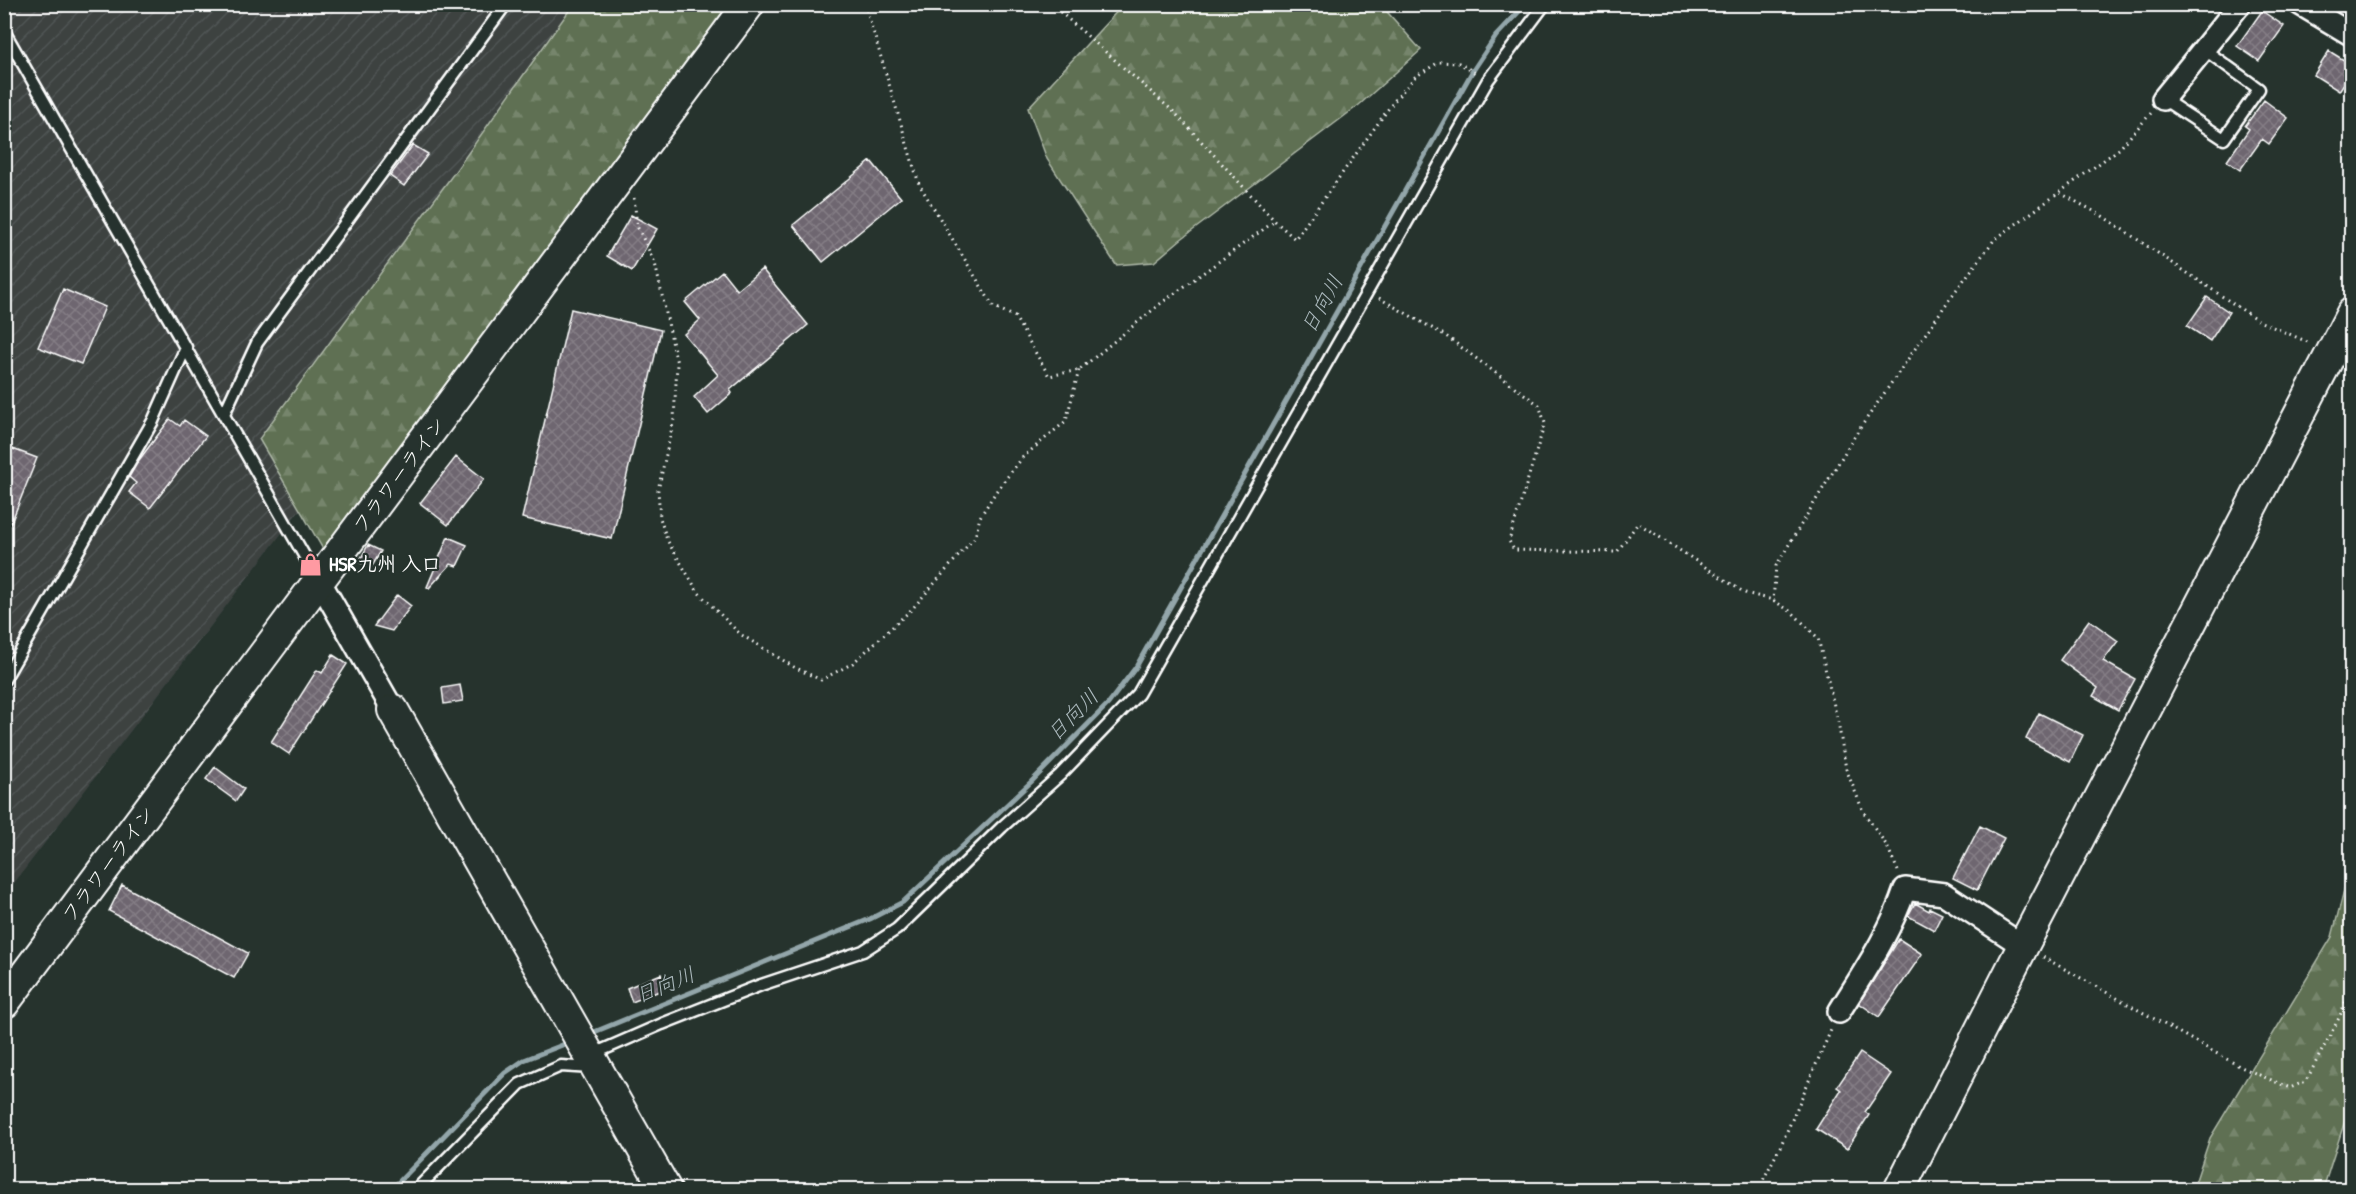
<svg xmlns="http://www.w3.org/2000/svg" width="2356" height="1194" font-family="'Patrick Hand','Klee One',sans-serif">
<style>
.industrial{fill:url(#industrial-furrows)}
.forest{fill:url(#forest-firs);stroke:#aeb8a8;stroke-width:1.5}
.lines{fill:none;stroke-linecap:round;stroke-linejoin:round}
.stream{stroke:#93a6aa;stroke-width:5}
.building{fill:url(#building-cross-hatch);stroke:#fff;stroke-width:1.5}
.lane-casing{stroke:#fff;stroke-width:15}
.street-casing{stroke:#fff;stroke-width:26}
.secondary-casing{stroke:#fff;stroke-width:34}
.path{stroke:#fff;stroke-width:3;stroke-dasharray:1.5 4.5;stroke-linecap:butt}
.lane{stroke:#26332d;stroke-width:10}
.street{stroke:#26332d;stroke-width:21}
.secondary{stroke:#26332d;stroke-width:30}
.labels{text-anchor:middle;stroke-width:4.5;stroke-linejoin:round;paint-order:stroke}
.street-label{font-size:20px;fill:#fff;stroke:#26332d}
.poi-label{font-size:20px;font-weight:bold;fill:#fff;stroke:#26332d;text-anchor:start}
.water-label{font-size:21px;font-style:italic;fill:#aebcc0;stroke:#26332d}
</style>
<defs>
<pattern id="industrial-furrows" width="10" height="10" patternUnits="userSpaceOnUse" patternTransform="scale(1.5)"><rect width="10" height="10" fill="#3c4241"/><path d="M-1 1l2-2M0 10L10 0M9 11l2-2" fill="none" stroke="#505554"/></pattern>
<pattern id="forest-firs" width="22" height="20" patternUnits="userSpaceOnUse" patternTransform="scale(1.5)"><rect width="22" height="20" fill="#5e7052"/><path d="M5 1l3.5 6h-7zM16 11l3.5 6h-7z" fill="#76856c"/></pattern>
<pattern id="building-cross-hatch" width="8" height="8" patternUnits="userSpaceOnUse" patternTransform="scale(1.5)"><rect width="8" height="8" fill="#6e666f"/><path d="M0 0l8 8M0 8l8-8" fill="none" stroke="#847d85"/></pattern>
</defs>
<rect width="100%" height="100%" fill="#26332d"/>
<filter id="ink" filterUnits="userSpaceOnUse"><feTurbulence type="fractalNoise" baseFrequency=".0167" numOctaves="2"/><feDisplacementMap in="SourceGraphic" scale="12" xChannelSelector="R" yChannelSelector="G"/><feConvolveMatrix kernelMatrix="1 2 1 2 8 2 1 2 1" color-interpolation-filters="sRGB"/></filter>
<g filter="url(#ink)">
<path class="industrial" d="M5 5H686L5 895Z"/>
<path class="forest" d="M573 5H731L324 551 259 439 454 173Z
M1123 5H1381L1421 50 1359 105 1180 240 1154 262 1116 265 1047 159 1028 108Z
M2351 863V1102L2323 1189H2193L2210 1138 2332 937Z"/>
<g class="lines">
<path class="stream" d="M587 1035 870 919 903 902 1031 782 1108 704 1136 667 1472 72 1496 36 1526 4
M391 1190 505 1073 524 1060 570 1042"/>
</g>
<path class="building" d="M2262 11 2284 26 2259 61 2237 46Z
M2329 51 2352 65V71L2339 91 2314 75Z
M2264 100 2288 118 2269 144 2262 139 2240 170 2227 161 2249 129 2245 126Z
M413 145 428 154 404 186 390 176Z
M871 161 901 198 823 262 793 225Z
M631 215 657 229 632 271 607 256Z
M762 269 808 325 730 390 732 393 708 414 694 397 718 375 684 334 700 320 685 302 722 271 737 290Z
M63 289 105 307 81 364 38 347Z
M2207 297 2229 312 2210 341 2187 326Z
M571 309 661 330 612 539 522 518Z
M170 419 180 426 184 420 206 436 150 508 129 492 136 483 129 477 139 460Z
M10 448 37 458 5 538 4 462Z
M456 457 484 479 448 525 420 503Z
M448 537 467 545 457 566 451 564 429 588 427 587Z
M368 545 381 551 371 568 359 562Z
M397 595 411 606 392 631 374 626Z
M2089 620 2118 641 2103 661 2135 679 2118 710 2093 696 2098 688 2060 660Z
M333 655 347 664 289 754 271 742 317 670 322 673Z
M460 685 463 701 444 704 442 688Z
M2039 713 2083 735 2070 762 2026 739Z
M215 767 244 789 236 801 206 779Z
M1980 826 2004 838 1977 890 1953 878Z
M122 885 248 953 234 978 109 911Z
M1915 903 1929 911 1930 908 1942 914 1934 930 1908 916Z
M1899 939 1922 954 1879 1017 1859 1003Z
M661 974 667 988 632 1002 627 988Z
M1860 1053 1891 1074 1865 1112 1869 1115 1847 1149 1816 1129 1841 1090 1837 1087Z"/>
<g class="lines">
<defs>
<path id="lane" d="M4 31 317 578
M2163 99 2224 139 2259 89 2205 50
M224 414 257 343 506 4
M4 680 153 421 186 347
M591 1055 662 1024 761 985 863 951 897 929 1002 827 1060 775 1138 694 1488 80 1545 4
M416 1190 520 1084 561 1066 591 1068"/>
<path id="street" d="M2300 4 2352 35
M2163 99 2240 4
M320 582 393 710
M1839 1012C1863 973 1890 934 1905 889L1944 894 2023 946"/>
<path id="secondary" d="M393 710 666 1190
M4 1003 749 4
M1899 1190 2023 946 2352 313"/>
</defs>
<use href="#lane" class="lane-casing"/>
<use href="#street" class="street-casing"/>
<use href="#secondary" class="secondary-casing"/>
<path class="path" d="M865 4 919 184 993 306 1015 317 1049 376 1079 370 1160 304 1275 221
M1051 4 1175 113 1275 221 1295 239 1394 101 1415 77 1439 62 1459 63 1477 74
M2060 193 2101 215 2259 321 2310 343
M634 198 637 226 655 263 677 364 674 419 658 490 660 518 667 540 698 592 740 634 794 667 821 680 853 663 913 608 975 537 980 517 997 490 1023 457 1066 421 1079 370
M1379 298 1446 336 1539 405 1545 423 1509 541 1514 550 1617 552 1638 523 1745 593 1773 600
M1898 871 1887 846 1863 811 1846 769 1839 727 1818 638 1793 613 1773 600 1776 566 1856 434 1951 297 1994 240 2119 149 2152 112
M2043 957 2241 1067 2290 1088 2306 1081 2339 1018 2352 986
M1758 1190 1781 1145 1831 1030"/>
<use href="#lane" class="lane"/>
<use href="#street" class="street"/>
<use href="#secondary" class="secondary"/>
</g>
</g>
<defs>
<symbol id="shop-bare" viewBox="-9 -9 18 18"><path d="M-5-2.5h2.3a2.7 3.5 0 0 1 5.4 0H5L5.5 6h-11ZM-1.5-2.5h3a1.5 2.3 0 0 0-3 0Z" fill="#ff9aa2" stroke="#26332d" stroke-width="2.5" paint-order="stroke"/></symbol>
</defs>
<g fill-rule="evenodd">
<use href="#shop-bare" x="294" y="548" width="33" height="33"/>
</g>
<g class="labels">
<g class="street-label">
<text transform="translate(399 475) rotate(-53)" y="7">フラワーライン</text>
<text transform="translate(108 864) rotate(-53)" y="7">フラワーライン</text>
</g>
<g class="poi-label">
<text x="329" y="571">HSR九州 入口</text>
</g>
<g class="water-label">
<text transform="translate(1322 304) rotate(-61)" y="7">日向川</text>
<text transform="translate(1073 715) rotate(-45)" y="7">日向川</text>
<text transform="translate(665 985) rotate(-22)" y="7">日向川</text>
</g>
</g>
<rect width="2356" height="1194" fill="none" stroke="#26332d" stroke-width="24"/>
<rect x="12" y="12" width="2332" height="1170" fill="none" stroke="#fff" stroke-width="2" filter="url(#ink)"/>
</svg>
